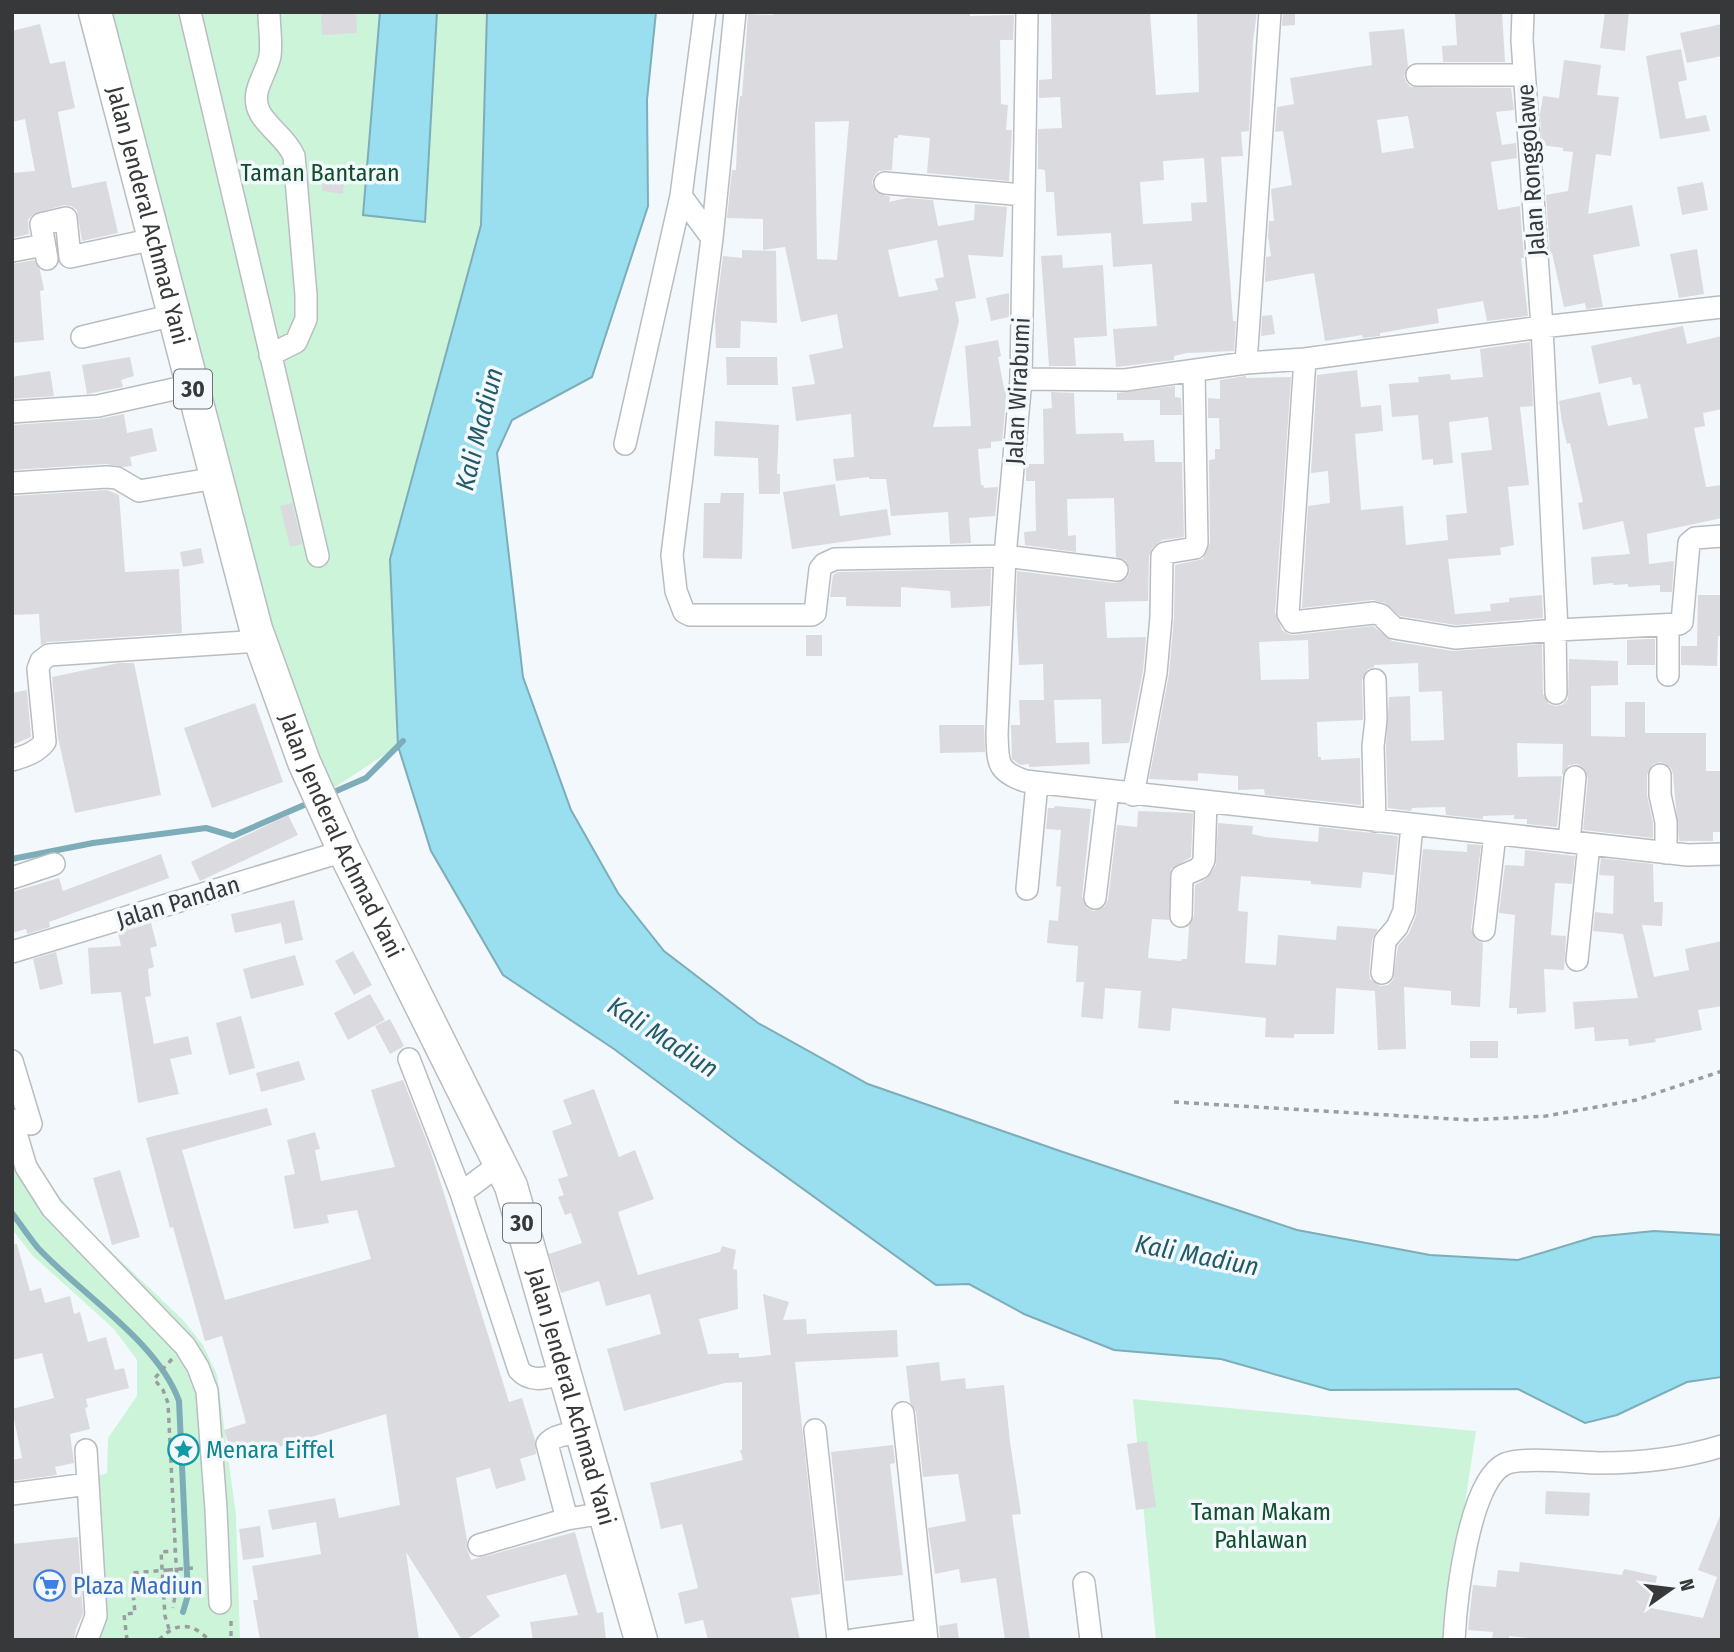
<svg xmlns="http://www.w3.org/2000/svg" width="1734" height="1652" font-family="'Fira Sans Condensed',sans-serif">
<style>
.green{fill:#ccf4d9}
.water{fill:#9adfef;stroke:#7cadb8;stroke-width:2}
.lines{fill:none;stroke-linecap:round;stroke-linejoin:round}
.stream{stroke:#7cadb8;stroke-width:6}
.building{fill:#dbdadf;fill-rule:evenodd}
.minor-casing{stroke:#b9bdc1;stroke-width:24}
.highway-casing{stroke:#b9bdc1;stroke-width:35}
.path{stroke:#9a9ea1;stroke-width:3.5;stroke-dasharray:5 5;stroke-linecap:butt}
.minor{stroke:#fff;stroke-width:21}
.highway{stroke:#fff;stroke-width:32}
.path-bridge{stroke:#9a9ea1;stroke-width:3.5;stroke-dasharray:5 5;stroke-linecap:butt}
.labels{text-anchor:middle;stroke-width:7;stroke-linejoin:round;paint-order:stroke}
.shield{fill:#f3f8fc;stroke:#6f7274;stroke-width:2}
.shield-label{font-size:23px;font-weight:bold;fill:#363839}
.street-label{font-size:24px;fill:#363839;stroke:#f3f8fc}
.park-label{font-size:24px;fill:#124e2e;stroke:#f3f8fc}
.culture-label{font-size:24px;fill:#0d838f;stroke:#f3f8fc;text-anchor:start}
.shop-label{font-size:24px;fill:#366cbe;stroke:#f3f8fc;text-anchor:start}
.water-label{font-size:26px;font-style:italic;fill:#225b67;stroke:#f3f8fc}
</style>
<rect width="100%" height="100%" fill="#f3f8fc"/>
<path class="green" d="M112 12H487L481 225 390 559 398 746 332 789 277 653Z
M12 1088 34 1162 51 1188 100 1241 183 1320 203 1345 217 1375 236 1515 240 1640H97L81 1482 107 1473 108 1438 137 1396V1360L114 1329 32 1255 12 1229Z
M1133 1399 1476 1431 1444 1640H1156Z"/>
<path class="water" d="M380 12H437L425 222 363 215Z
M487 12H656L647 100 648 206 592 377 512 420 497 453 523 677 571 810 618 893 664 951 758 1023 868 1084 1060 1151 1297 1230 1430 1255 1518 1260 1594 1237 1654 1231 1722 1235V1377L1687 1382 1617 1415 1585 1423 1518 1389 1330 1390 1221 1359 1114 1350 1024 1314 969 1284 936 1285 738 1142 614 1049 503 975 431 851 398 746 390 559 481 225Z"/>
<g class="lines">
<path class="stream" d="M327 795 366 778 403 741
M12 859 93 843 206 828 233 836 311 802
M12 1213C21 1225 29 1237 38 1248 81 1294 158 1342 179 1401L188 1595 183 1612"/>
</g>
<path class="building" d="M356 12 357 33 322 35 321 14Z
M773 12H970V16L1014 15 1013 40H1000L1001 104 1008 105 1006 130H1012L1009 181 927 173 930 138 898 135V138H894L892 170 879 171 874 176 872 183 877 193 890 197 889 202 907 198 933 200 938 226 974 220 975 204 1007 207 1003 257 968 255 976 298 955 302 959 321 933 427 971 426 965 346 998 340 1001 356 998 357 1004 388 1007 389 1002 441 991 442V448L978 449 981 485H983L984 488 998 487 995 516 969 518 971 543 950 544 948 512 891 516 886 479H869V477L836 481 833 459 854 457 851 414 796 421 792 387 815 384 809 355 843 348 837 314 801 322 785 247 763 250V219L727 218 732 170H736L738 112 740 96H742L748 14 773 15ZM849 121 837 260 817 259 815 122ZM937 240 944 277 935 279 938 290 899 297 888 250Z
M1051 12H1150L1156 95 1199 92 1197 12H1257L1253 41 1249 131 1241 132 1243 156 1221 157 1233 321H1236L1234 351 1187 353 1174 356V360L1116 367 1113 329 1157 326 1152 264 1113 267 1111 233 1057 236 1054 192H1046L1045 170 1038 169V129L1062 128 1060 97 1039 98V80L1052 79ZM1204 158 1207 202 1191 203 1192 221 1143 224 1140 182 1164 180 1163 161Z
M1283 12H1295V25L1282 26Z
M1455 12H1502L1505 62H1443L1442 46 1457 45Z
M1605 12H1629L1625 51 1600 48Z
M40 24 50 64 65 61 75 108 58 112 72 188 106 181 118 233 82 241 77 210 71 206 64 205 33 214 28 220 29 234 12 238V173L35 171 25 119 12 122V31Z
M1722 24V56L1687 63 1680 33Z
M1404 29 1408 66 1404 76 1406 82 1411 87 1511 88 1514 110 1496 112 1502 145 1516 143 1517 158 1491 162 1498 210 1520 206 1524 258H1521L1528 316 1487 321 1483 301 1437 309 1439 323 1380 333V336L1363 338 1362 335 1325 341 1314 273 1265 282 1266 257 1271 256 1268 236 1269 221H1274L1271 189 1292 185 1283 131 1275 132 1277 107 1294 104 1290 78 1372 65 1369 32ZM1408 116 1414 148 1382 153 1377 120Z
M1681 49 1687 80 1678 82 1686 119 1706 115 1710 131 1660 139 1646 56Z
M1564 60 1601 65 1597 95 1619 97 1611 156 1596 154 1588 214 1632 205 1640 246 1593 255 1603 307 1586 309 1585 303 1564 307 1552 253H1550L1546 195 1568 191 1573 152 1563 151V148L1542 145 1540 114 1543 96 1559 98Z
M324 167 345 170 343 194 322 191Z
M1703 182 1708 210 1682 215 1677 187Z
M1697 249 1704 294 1679 298 1670 254Z
M742 250 776 251 777 323 741 321 740 348H716L715 319 723 256 742 258Z
M1062 255 1063 268 1103 265 1107 336 1074 338 1076 366H1049L1041 256Z
M34 260 40 270 44 290 40 291 44 340 12 343V264Z
M1009 293V317L991 321 986 298Z
M1272 315 1275 334 1261 336 1262 316Z
M1683 326 1687 344 1722 336V409L1703 413 1705 426 1694 428 1706 487 1722 485V518L1647 534 1649 564 1674 561 1672 592H1660V585L1628 587V584L1613 585V583L1593 585 1591 557 1630 554 1623 521 1583 530 1578 503 1583 502 1570 443 1567 444 1562 422 1559 401 1600 392 1608 426 1648 418 1640 384 1633 385 1631 377 1599 384 1591 346Z
M1530 342 1533 406 1520 407 1529 485 1508 487 1514 545 1500 548 1501 555 1448 559 1455 614 1491 611 1490 604 1509 602V598L1542 595 1543 618 1456 625 1400 616 1385 603 1373 600 1302 608 1308 506 1330 503 1328 471 1311 473 1317 375 1357 370 1361 407 1381 405 1383 431 1355 434 1361 510 1403 506 1406 545 1448 540 1446 515 1467 513 1461 453 1492 450 1488 417 1449 422 1453 463 1433 465V459L1422 460 1418 415 1392 417 1389 384 1419 382 1418 377 1450 374 1451 380 1483 377 1480 349Z
M130 357 134 376 121 380 123 387 87 394 82 365Z
M726 357H777L778 385H727Z
M50 371 54 396 12 399V377Z
M1246 376V378L1291 377 1275 613 1282 630 1288 634 1294 635 1373 626 1392 641 1453 651 1542 644 1543 694 1549 704 1556 706 1562 705 1568 699 1569 659 1618 661V685L1591 686V736L1625 737V702H1645V733H1706V771H1722V832H1713V841H1679L1673 774 1671 768 1661 762 1653 764 1647 775V795L1653 823V838L1583 830 1588 778 1583 767 1577 764 1569 765 1562 775 1557 827 1527 824V819H1514V815L1483 816V819L1446 815 1445 807 1412 808 1411 811 1388 808 1386 747 1389 697 1410 696 1411 741 1444 740 1442 691 1419 692 1418 663 1374 665V667L1368 669 1362 680 1363 720 1317 722 1318 757H1321V760L1360 758 1361 805 1265 795 1264 789 1238 790V776L1198 773V781L1149 779 1169 674 1174 617 1175 565 1203 559 1210 543 1209 460 1215 459V449H1220L1219 418H1208V398L1220 399V380ZM1308 640 1309 679 1261 680 1259 642ZM1517 743 1563 744 1562 776 1518 777Z
M1175 386V397L1181 398 1182 415H1160V400H1117V393Z
M1051 392 1074 393 1076 434 1123 433 1124 441 1154 440 1155 462H1182L1184 537 1162 540 1152 548 1149 556 1148 601 1105 602 1107 638 1146 637 1143 671 1129 743 1102 744 1101 699 1054 700 1056 743 1089 742 1090 764 1029 767V764L1020 765 1012 759 1011 725H1020L1019 700H1044L1043 664 1019 665 1016 604 1017 571 1115 583 1127 578 1130 571 1125 560 1116 557 1114 498 1067 499 1068 536 1076 535V552L1025 545 1024 532 1036 531 1035 481H1026V464H1044L1043 409 1052 408Z
M124 414 127 433 152 428 157 451 130 457 132 466 124 467 106 464 12 470V425L99 419Z
M715 421 779 425 777 474H780V494H759L758 458 714 456Z
M835 484 840 516 887 509 891 535 792 549 783 492Z
M107 490 119 495 125 572 179 569 182 633 48 642 41 645 39 614 12 615V496Z
M721 493H744L742 559 703 558 704 503H720Z
M292 503 302 544 290 547 280 506Z
M201 548 204 563 183 567 180 552Z
M991 569 990 606 951 608 950 591 901 587V607L846 606V597H830L833 575 838 572Z
M1698 595H1722V636H1718L1717 666 1681 665V646H1697Z
M806 635H822V656H806Z
M1648 639H1655V665H1627V640Z
M119 663H134L161 795 75 813 58 738 52 677Z
M27 690 31 737 12 745V693Z
M255 703 283 782 212 808 184 728Z
M939 725H984L985 752 940 753Z
M1055 806 1091 809 1082 897 1087 908 1094 911 1105 906 1108 900 1117 825 1137 827 1138 811 1193 813 1191 857 1171 869 1169 920 1152 919 1148 958 1181 961 1182 959H1187L1189 926 1194 916 1195 885 1206 879 1216 865 1218 823 1253 826 1252 834 1265 837 1318 842 1319 827 1398 836 1394 875 1363 872 1361 888 1311 884V881L1241 876 1238 911 1248 912 1245 963 1276 965 1278 935 1336 940 1337 926 1378 929 1372 940 1369 972 1370 979 1380 986 1388 985 1393 980 1398 946 1409 933 1416 916 1423 849 1467 852V844L1481 845 1471 928 1476 940 1483 943 1480 1007 1451 1005V991L1404 987 1406 1049 1378 1050 1375 991 1336 988 1334 1034H1294V1038L1265 1037 1266 1018 1172 1008 1170 1031 1138 1028 1141 991 1105 988 1103 1019 1081 1017 1084 982H1076L1078 946 1047 943 1049 920 1058 921 1061 887 1056 886 1061 830 1046 829 1048 808H1054Z
M288 815 298 835 200 881 191 862Z
M1525 850 1575 856 1572 884 1555 883 1551 935 1566 936 1564 970 1544 969 1546 1012 1517 1014V1008H1509L1515 915 1499 913 1505 865 1524 866Z
M161 854 169 878 49 922 50 927 27 934 26 929 12 933V892L59 878 63 891Z
M1601 858 1653 864 1654 902H1663L1662 926 1642 925 1654 977 1689 970 1685 949 1722 941V1006L1698 1010 1702 1030 1655 1039 1656 1042 1629 1046 1628 1039 1595 1041 1594 1027 1575 1029 1573 1002 1638 998 1623 934 1593 931 1595 912 1613 914 1614 876 1599 875Z
M294 900 303 940 285 944 281 923 235 933 231 914Z
M151 923 157 946 150 948 154 967 148 969 151 996 145 997 154 1044 188 1036 192 1054 170 1059 179 1094 138 1103 121 992 91 994 88 948 121 946 118 933Z
M353 951 372 985 354 995 335 961Z
M56 952 63 984 40 990 33 959Z
M295 955 304 985 251 999 243 969Z
M370 994 385 1020 348 1040 334 1013Z
M241 1016 255 1068 229 1075 216 1023Z
M390 1019 404 1046 390 1054 375 1026Z
M1470 1041H1498V1058H1470Z
M299 1061 305 1080 261 1092 256 1073Z
M403 1080 431 1152 509 1402 522 1398 535 1440 536 1454 520 1459 526 1480 496 1489 490 1468 456 1478 467 1540V1549L471 1560 575 1532 597 1613 603 1612 606 1640H533L530 1622 578 1615 566 1574 486 1596 500 1616 466 1640H462L406 1552 419 1640H260L253 1600H258L252 1566 321 1554 316 1522 272 1530 268 1510 335 1498 339 1518 400 1505 386 1414 234 1461 224 1430 246 1423 222 1336 205 1341 173 1227 170 1228 146 1138 267 1108 272 1125 182 1150 225 1300 371 1259 357 1210 327 1215 329 1223 294 1229 284 1176 295 1174 287 1140 315 1132 320 1149 315 1150 321 1181 395 1167 371 1090Z
M594 1089 619 1157 635 1150 654 1199 618 1212 638 1275 720 1252 722 1246 736 1250 733 1269 737 1270 738 1309 699 1319 708 1354 739 1353V1358L771 1355 763 1294 789 1302 783 1320 806 1319 807 1334 897 1330 898 1357 795 1362 820 1594 791 1598 800 1640H708L703 1620 685 1624 678 1593 698 1588 682 1524 661 1529 650 1483 743 1460 740 1450H742V1382L725 1383 624 1411 607 1349 661 1334 650 1294 606 1306 599 1281 561 1293 549 1254 582 1243 571 1213 565 1215 558 1197 564 1195 558 1179 568 1176 552 1131 572 1124 563 1100Z
M120 1170 140 1237 112 1245 93 1178Z
M12 1244H17L30 1291 41 1288 45 1303 70 1296 74 1314 80 1312 88 1342 106 1337 115 1370 124 1368 129 1388 86 1399 88 1407 85 1408 90 1429 70 1434 74 1463 55 1467 57 1475 12 1481V1460L22 1458 12 1409 54 1398 42 1353 12 1360Z
M939 1362 941 1381 965 1378 966 1389 1004 1385 1010 1442 1021 1514 1012 1515 1030 1640H1005L996 1578 961 1583 959 1569 935 1574 928 1528 966 1521 958 1474 923 1477 916 1412 910 1402 906 1366Z
M1147 1441 1156 1507 1136 1510 1127 1444Z
M893 1445 895 1463 890 1464 903 1575 845 1581 831 1452Z
M1546 1491 1590 1493 1589 1516 1545 1514Z
M1721 1513 1722 1640H1549L1509 1636V1640H1492L1493 1632 1468 1630 1473 1585 1496 1587 1498 1570 1519 1572 1520 1562 1622 1575 1624 1569 1657 1576 1651 1608 1703 1618 1717 1577 1698 1570Z
M260 1526 264 1557 243 1560 239 1529Z
M78 1537 83 1614 76 1629 74 1640H12V1544Z
M957 1623 959 1640H940L939 1626Z"/>
<g class="lines">
<defs>
<path id="minor" d="M190 12 318 556
M269 12C269 26 272 43 270 56 266 76 249 92 260 113 269 129 286 138 294 156L306 295V319L296 342 270 355
M705 12 681 196 712 238
M735 12 712 238 672 555 676 591 684 612 690 615H812L815 613 820 569 824 564 835 559 1005 556 1117 570
M1027 12 1021 379 1005 556 997 734C998 762 996 771 1025 781L1688 855 1722 854
M1523 12 1522 40 1542 327 1557 630
M1417 75H1524
M885 183 1024 195
M12 251 44 245
M47 259 41 224 66 218 70 257 154 239
M82 337 174 315
M1305 359 1288 614 1293 622 1374 613 1381 615 1394 628 1455 638 1557 630 1679 624 1682 622 1689 543 1695 538 1722 536
M1246 363 1270 12
M1021 379 1125 380 1246 363 1305 359 1542 327 1722 307
M12 412 98 406 192 385
M625 444 681 196
M12 483 107 477 117 478 139 491 216 478
M1555 630 1556 693
M1668 675V625
M12 760C25 756 36 753 45 742L38 669 41 661 49 655 260 641
M1660 775V795L1666 822V853
M1133 795 1156 673 1161 617 1162 556 1165 553 1195 548 1197 543 1194 371
M1375 821 1373 746 1376 720 1375 680
M1569 842 1575 777
M12 878 54 864
M1027 889 1037 783
M1095 898 1108 791
M1181 916 1182 876 1200 868 1204 860 1206 803
M1484 930 1495 834
M12 952 344 851
M1577 960 1589 844
M1382 973 1385 941 1397 927 1404 911 1412 825
M409 1059 461 1193
M12 1061 31 1124
M12 1120 26 1167 52 1208 185 1346 198 1367 207 1391 216 1509 220 1603
M500 1164 461 1193 519 1370C531 1384 549 1377 565 1374
M903 1413 927 1640
M815 1430 838 1640
M86 1450 96 1616 87 1640
M12 1494 88 1484
M567 1519 547 1444C554 1434 571 1434 582 1433
M479 1545 567 1519 605 1513
M1084 1583 1091 1640
M853 1640 926 1630
M1454 1640C1456 1603 1468 1481 1505 1464 1523 1456 1578 1463 1600 1463 1641 1463 1683 1458 1722 1446"/>
<g id="highway">
<path id="s1" d="M95 12 256 629 304 762 344 851 511 1186 641 1640"/>
</g>
</defs>
<use href="#minor" class="minor-casing"/>
<use href="#highway" class="highway-casing"/>
<path class="path" d="M1174 1102 1470 1120 1546 1116 1636 1100 1722 1071
M172 1359 154 1379 163 1390 168 1403 177 1583 173 1608
M231 1621V1640
M169 1629 165 1616 161 1552 175 1551
M127 1640 124 1614 135 1613 131 1573 168 1570
M159 1640C176 1622 192 1622 209 1640"/>
<use href="#minor" class="minor"/>
<use href="#highway" class="highway"/>
<path class="path-bridge" d="M168 1570 194 1568"/>
</g>
<defs>
<symbol id="sight-ring" viewBox="-11 -11 22 22"><circle r="9.5" fill="#f3f8fc" stroke="#0f9aa8" stroke-width="1.5"/><path d="M0-6L1.8-2.2L6-1.7L2.9 1.2L3.7 5.4L0 3.3L-3.7 5.4L-2.9 1.2L-6-1.7L-1.8-2.2Z" fill="#0f9aa8"/></symbol>
<symbol id="supermarket-ring" viewBox="-11 -11 22 22"><circle r="9.5" fill="#f3f8fc" stroke="#3f7fe0" stroke-width="1.5"/><path d="M-6-5.5h2.5l.6 2H6L4.5 2H-2.5L-4.4-4H-6ZM-1.5 3.2a1.3 1.3 0 1 0 .1 0ZM3 3.2a1.3 1.3 0 1 0 .1 0Z" fill="#3f7fe0"/></symbol>
</defs>
<g fill-rule="evenodd">
<use href="#sight-ring" x="166" y="1432" width="35" height="35"/>
<use href="#supermarket-ring" x="32" y="1568" width="35" height="35"/>
</g>
<g class="labels">
<g class="shield">
<rect x="174" y="369.5" width="38" height="39" rx="5"/>
<rect x="503" y="1203.5" width="38" height="39" rx="5"/>
</g>
<g class="shield-label">
<text x="193" y="397">30</text>
<text x="522" y="1231">30</text>
</g>
<g class="street-label">
<text transform="translate(1531 170) rotate(-94)" y="8">Jalan Ronggolawe</text>
<text dy="8" stroke="none"><textPath href="#s1" startOffset="210">Jalan Jenderal Achmad Yani</textPath></text>
<text transform="translate(1018 391) rotate(-87)" y="8">Jalan Wirabumi</text>
<text dy="8" stroke="none"><textPath href="#s1" startOffset="861">Jalan Jenderal Achmad Yani</textPath></text>
<text transform="translate(178 902) rotate(-17)" y="8">Jalan Pandan</text>
<text dy="8" stroke="none"><textPath href="#s1" startOffset="1470">Jalan Jenderal Achmad Yani</textPath></text>
</g>
<g class="park-label">
<text x="320" y="181">Taman Bantaran</text>
<text x="1261" y="1520">Taman Makam<tspan x="1261" dy="28">Pahlawan</tspan></text>
</g>
<g class="culture-label">
<text x="206" y="1458">Menara Eiffel</text>
</g>
<g class="shop-label">
<text x="73" y="1594">Plaza Madiun</text>
</g>
<g class="water-label">
<text transform="translate(479 429) rotate(-76)" y="9">Kali Madiun</text>
<text transform="translate(663 1037) rotate(33)" y="9">Kali Madiun</text>
<text transform="translate(1197 1255) rotate(11)" y="9">Kali Madiun</text>
</g>
</g>
<rect width="1734" height="1652" fill="none" stroke="#363839" stroke-width="28"/>
<g transform="translate(1671 1589) rotate(76)" stroke="#f3f8fc" stroke-width="5" paint-order="stroke">
<path d="M0-5L12 26L0 18L-12 26Z" fill="#363839"/>
<text y="-10" font-size="19" font-weight="bold" text-anchor="middle" fill="#363839">N</text>
</g>
</svg>
